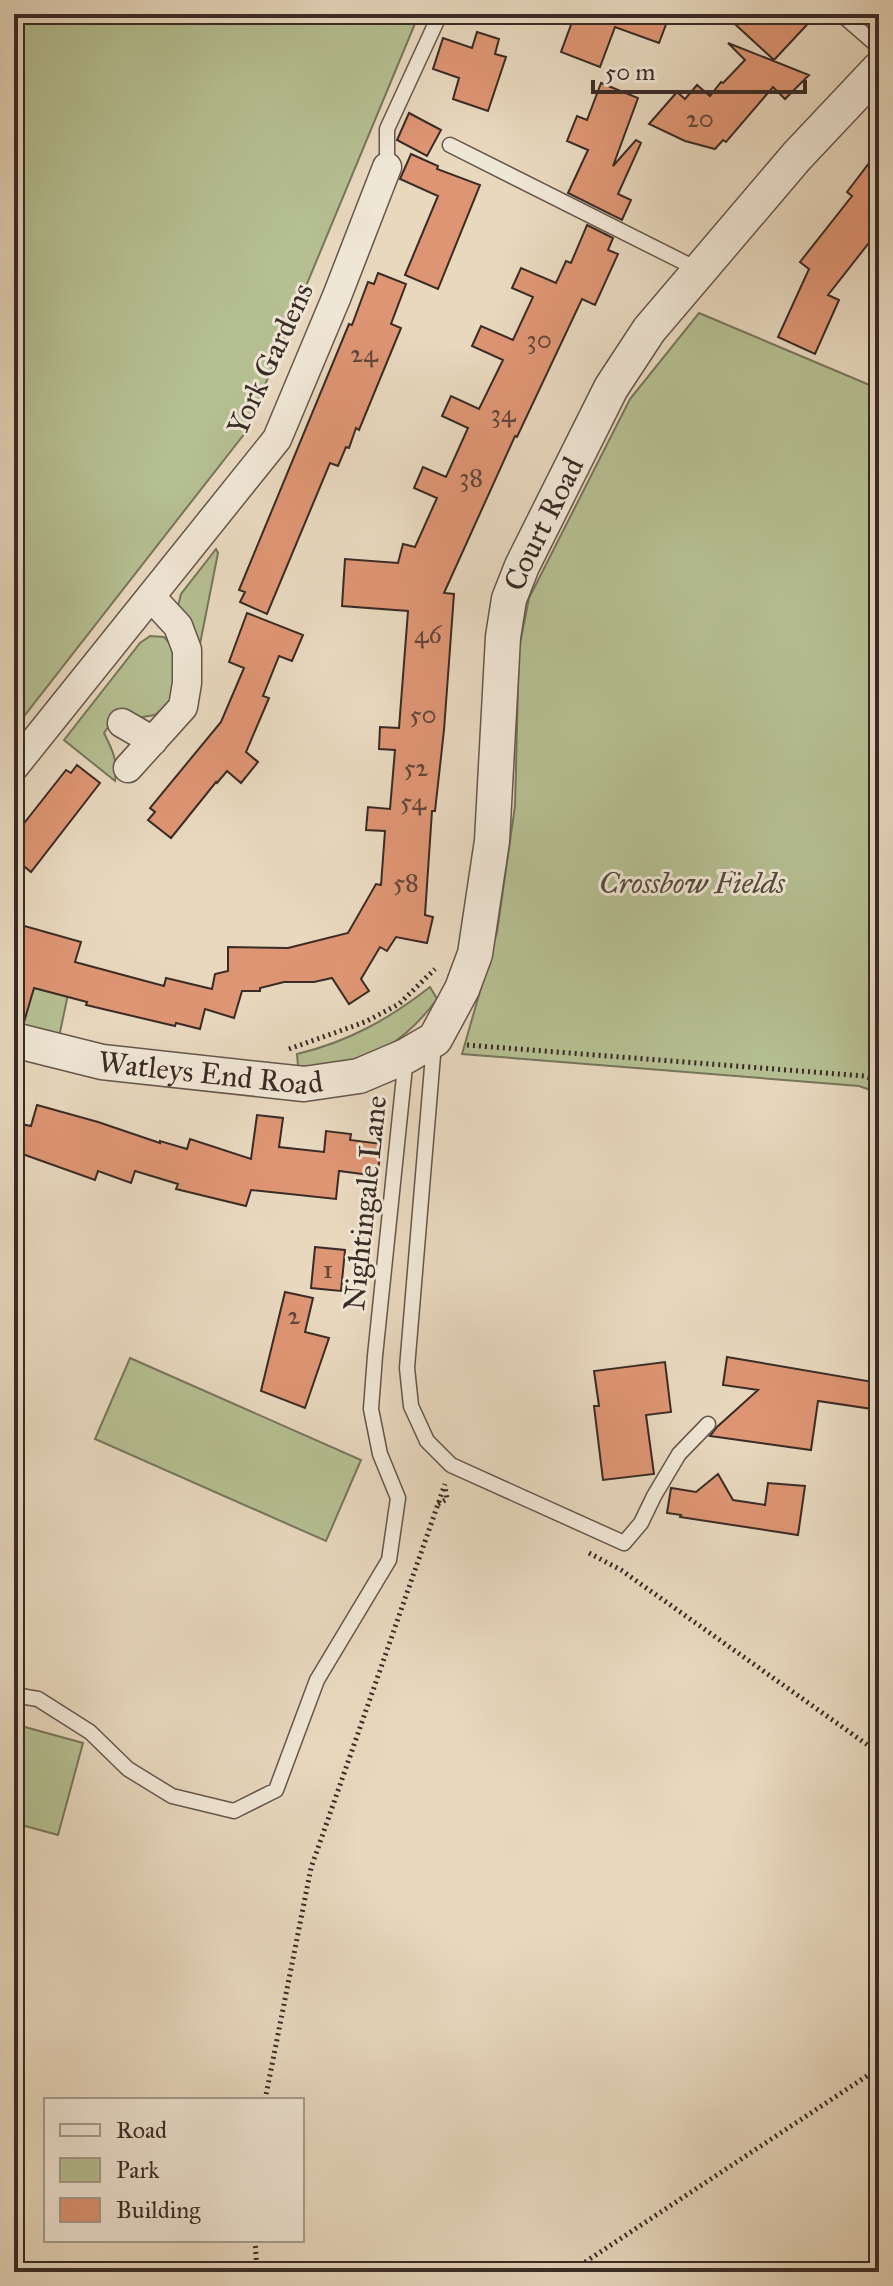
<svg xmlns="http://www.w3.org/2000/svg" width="893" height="2286" font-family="'IM FELL Great Primer',serif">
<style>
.green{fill:#b5bf92;stroke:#77755c;stroke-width:2}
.building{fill:#de9573;stroke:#392b26;stroke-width:2}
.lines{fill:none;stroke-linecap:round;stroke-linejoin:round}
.service-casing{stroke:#65564c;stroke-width:17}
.minor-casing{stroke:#65564c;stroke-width:31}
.tertiary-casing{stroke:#65564c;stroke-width:37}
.path{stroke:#392b26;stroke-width:5;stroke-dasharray:2 4;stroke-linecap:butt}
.service{stroke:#f0e6d5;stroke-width:14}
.minor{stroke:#f0e6d5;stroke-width:28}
.tertiary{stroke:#f0e6d5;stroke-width:34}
.labels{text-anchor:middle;stroke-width:6;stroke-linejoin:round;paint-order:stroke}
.number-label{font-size:26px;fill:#624639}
.street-label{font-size:30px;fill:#392b26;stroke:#f0e6d5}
.park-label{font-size:30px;font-style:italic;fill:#52493c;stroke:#f0e6d5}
</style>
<rect width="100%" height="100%" fill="#e8d8be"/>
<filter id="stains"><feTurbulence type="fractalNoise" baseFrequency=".0025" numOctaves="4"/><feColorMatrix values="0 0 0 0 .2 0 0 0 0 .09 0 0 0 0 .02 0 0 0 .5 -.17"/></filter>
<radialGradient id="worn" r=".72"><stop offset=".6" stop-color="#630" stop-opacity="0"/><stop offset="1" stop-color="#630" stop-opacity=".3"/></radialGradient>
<path class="green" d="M14 14H419L245 433 14 729Z
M699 313 879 389V1093L859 1086 462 1054 497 932 515 806 519 648 529 598 630 399Z
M216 549 218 553 200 644 178 606 181 594Z
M150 636 164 637 174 648 179 674 171 702 155 715 136 718 118 713 104 733C113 751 118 761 115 781L64 740 140 643Z
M42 957 74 966 59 1037 14 1023V997Z
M430 987 437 999C415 1029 385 1054 348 1064 332 1068 314 1066 298 1066L297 1054C348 1042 389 1019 430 987Z
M130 1358 361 1460 326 1541 95 1439Z
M14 1724 83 1743 58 1835 14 1823Z"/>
<path class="building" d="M575 14H654L668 19 659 43 615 27 600 67 561 52Z
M724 14H817L774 60Z
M477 32 499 39 495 54 506 57 488 111 453 99 459 78 433 69 443 38 472 48Z
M728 43 809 75 785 99 773 87 726 142 723 140 715 149 685 141 649 124 677 92 685 99 697 85 710 96 721 82 723 83 745 60Z
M601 83 638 98 613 166 636 140 641 143 618 194 631 200 622 220 568 193 588 150 567 141 577 116 587 120Z
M409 113 441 130 427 156 397 140Z
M879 150V230L828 295 839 300 815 354 778 337 809 269 800 262 852 196 847 192Z
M411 154 438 166 437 169 480 185 438 289 405 275 438 196 400 179Z
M587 225 613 238 608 250 618 254 595 305 582 299 517 437 515 436 444 593 454 594 444 730 435 811H432L425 915 433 917 427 943 396 937 387 951 380 947 361 979 369 991 349 1004 332 978 314 982H284L260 988V991H242L234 1018 205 1009 200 1029 176 1023 175 1026 86 1005 87 1002 34 988 24 1022 14 1021V923L81 942 75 962 164 986 166 978 212 989 215 974 228 971V947L288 948 348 933 376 884 381 885 385 831 366 830 368 807 390 809 395 750 379 749 380 727 399 728 408 611 342 606 345 559 398 563 403 544 415 547 437 498 414 488 423 467 446 477 468 428 442 416 451 396 479 409 503 360 472 346 481 326 513 340 533 297 512 288 521 268 556 283 566 261 571 263Z
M378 273 406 284 391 324 401 328 359 430 356 428 349 448 346 447 338 466 330 463 267 614 240 602 245 592 239 590 349 324 352 325 368 282 374 284Z
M247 613 303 635 292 661 279 656 263 696 269 698 246 752 258 762 241 783 227 771 217 783 216 782 171 838 148 820 155 812 150 808 221 722 244 668 229 662Z
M77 765 100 783 31 872 14 858V836L66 770 71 773Z
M37 1105 98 1122 160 1143V1141L187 1149 190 1139 251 1159 257 1115 283 1118 279 1147 324 1152 326 1131 351 1134 350 1140 382 1144 377 1176 339 1171 336 1199 251 1190 246 1206 176 1189 178 1184 135 1171 131 1183 98 1171 95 1180 14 1151 21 1124 31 1126Z
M315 1247 345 1250 341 1291 311 1288Z
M285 1292 313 1298 305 1332 329 1338 305 1408 261 1391Z
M727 1357 879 1383V1410L818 1401 811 1450 710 1436 717 1427 758 1390 723 1385Z
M665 1362 671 1412 646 1415 654 1474 603 1480 594 1406H599L594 1371Z
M718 1474 733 1500 765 1505 768 1483 805 1486 798 1535 680 1517 681 1515 667 1513 671 1488 696 1492Z"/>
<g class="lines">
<defs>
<path id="service" d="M841 14 879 47
M450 145 699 270
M387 167V129L440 14
M434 1043 407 1368 411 1406 427 1441 451 1465 624 1543 641 1523 654 1496 679 1454 708 1424
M14 1695 38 1699 90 1732 128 1769 172 1796 234 1811 276 1790 317 1680 389 1560 398 1498 380 1454 371 1409 375 1356 406 1057"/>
<path id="minor" d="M122 723 153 741
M14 767 277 439 337 296 387 167
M128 768 183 707 187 683V650L178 626 151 597"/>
<g id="tertiary">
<path id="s1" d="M14 1040 102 1062 304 1084 359 1076 406 1056 435 1039 462 989 475 954 492 841 503 637 509 599 522 566 611 388 649 330 797 156 879 69"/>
</g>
</defs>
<use href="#service" class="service-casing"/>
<use href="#minor" class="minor-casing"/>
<use href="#tertiary" class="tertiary-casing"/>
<path class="path" d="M467 1045 864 1076 879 1081
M289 1049 365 1022 399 1004 435 969
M438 1504 447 1499 445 1487
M589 1553 621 1570 879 1753
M265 2100 311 1868 445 1484
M255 2240 257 2272
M570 2272 879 2068"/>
<use href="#service" class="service"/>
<use href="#minor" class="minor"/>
<use href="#tertiary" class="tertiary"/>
</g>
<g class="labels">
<g class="number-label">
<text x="700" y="127">20</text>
<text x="539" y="348">30</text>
<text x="364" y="362">24</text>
<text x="503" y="422">34</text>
<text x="471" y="486">38</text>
<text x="428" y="643">46</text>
<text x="423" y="723">50</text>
<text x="416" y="776">52</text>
<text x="413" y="810">54</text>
<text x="406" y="891">58</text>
<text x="328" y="1278">1</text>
<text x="294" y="1324">2</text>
</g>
<g class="street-label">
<text transform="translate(270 359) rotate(-65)" y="10">York Gardens</text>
<text dy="10" stroke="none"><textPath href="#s1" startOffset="968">Court Road</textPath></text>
<text dy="10" stroke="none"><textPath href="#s1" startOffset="200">Watleys End Road</textPath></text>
<text transform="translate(365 1203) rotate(-84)" y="10">Nightingale Lane</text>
</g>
<g class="park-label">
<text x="692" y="893">Crossbow Fields</text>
</g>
</g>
<rect width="893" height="2286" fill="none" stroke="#e8d8be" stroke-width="48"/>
<rect x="16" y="16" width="861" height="2254" fill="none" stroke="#392b26" stroke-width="4"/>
<rect x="24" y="24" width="845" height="2238" fill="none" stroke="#392b26" stroke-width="2"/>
<rect x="44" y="2098" width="260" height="144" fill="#f0e6d5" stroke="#a79b8f" stroke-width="2"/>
<rect x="60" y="2124" width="40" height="12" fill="#f0e6d5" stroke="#a79b8f" stroke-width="2"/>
<text x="116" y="2138" font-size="24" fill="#392b26">Road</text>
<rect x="60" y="2158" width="40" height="24" fill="#b5bf92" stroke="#a79b8f" stroke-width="2"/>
<text x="116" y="2178" font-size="24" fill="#392b26">Park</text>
<rect x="60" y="2198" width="40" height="24" fill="#de9573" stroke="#a79b8f" stroke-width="2"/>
<text x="116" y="2218" font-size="24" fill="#392b26">Building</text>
<path d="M593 80v12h212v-12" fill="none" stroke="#392b26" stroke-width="4"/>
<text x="605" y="80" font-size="24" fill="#392b26" stroke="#f0e6d5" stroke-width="6" paint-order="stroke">50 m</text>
<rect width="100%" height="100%" filter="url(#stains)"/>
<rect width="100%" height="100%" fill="url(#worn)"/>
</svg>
